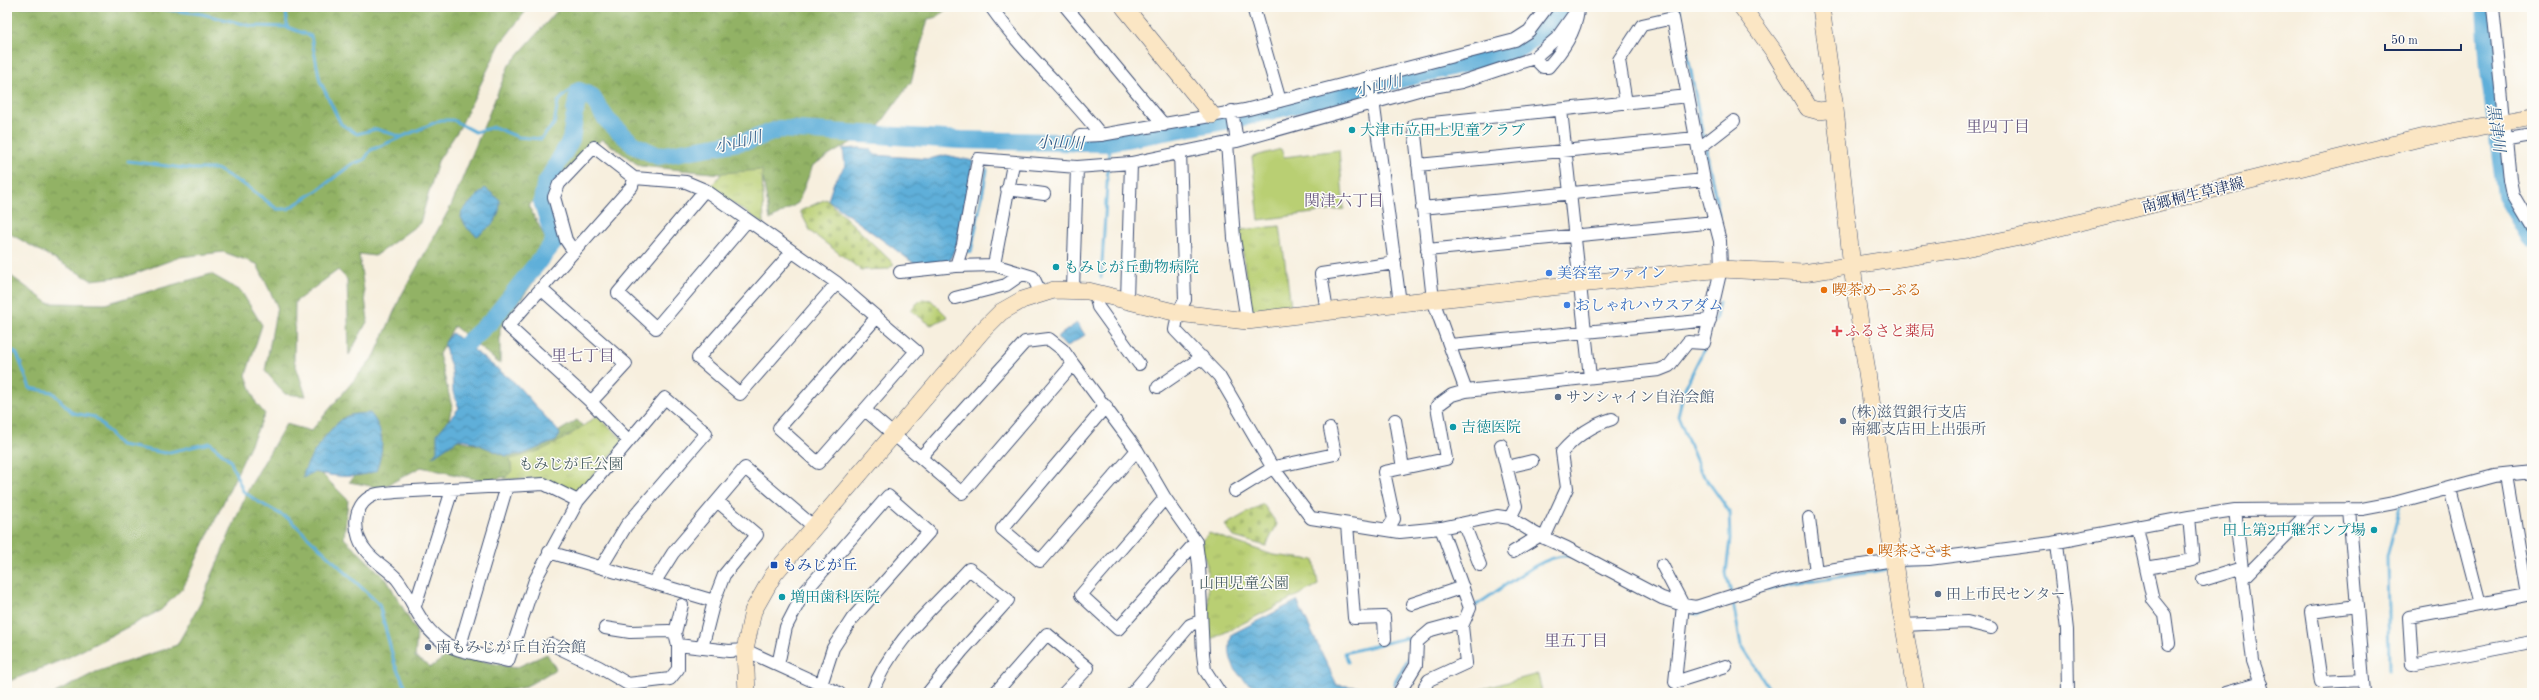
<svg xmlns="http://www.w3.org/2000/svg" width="2539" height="700" font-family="'Old Standard TT','Noto Serif JP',serif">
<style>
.green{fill:#b9cf73;stroke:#6a7f68}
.forest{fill:url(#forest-crowns);stroke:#567062}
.cemetery{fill:url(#cemetery-stones);stroke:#6a7f68}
.park{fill:url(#park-tufts);stroke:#6a7f68}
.water{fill:url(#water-waves);stroke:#3c6f9c}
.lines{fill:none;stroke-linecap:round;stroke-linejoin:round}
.stream{stroke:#5eafd9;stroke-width:3}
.river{stroke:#5eafd9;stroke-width:18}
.street-casing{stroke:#3c4c71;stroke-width:14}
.secondary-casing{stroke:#3c4c71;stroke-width:18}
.street{stroke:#fff;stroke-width:12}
.secondary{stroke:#fbe6c4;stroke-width:17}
.culture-dot{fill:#0f9aa8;stroke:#fdfcf7;stroke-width:1.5}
.shop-dot{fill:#3f7fe0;stroke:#fdfcf7;stroke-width:1.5}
.food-dot{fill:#e8710a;stroke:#fdfcf7;stroke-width:1.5}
.health-dot{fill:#e0444e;stroke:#fdfcf7;stroke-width:1.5}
.service-dot{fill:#5c6f8a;stroke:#fdfcf7;stroke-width:1.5}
.transit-dot{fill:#1a4fb4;stroke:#fdfcf7;stroke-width:1.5}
.labels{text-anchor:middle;stroke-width:3;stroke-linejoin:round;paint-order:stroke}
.culture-label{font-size:15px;fill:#0d838f;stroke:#fdfcf7;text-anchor:start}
.street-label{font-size:15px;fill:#1b2f5e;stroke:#fdfcf7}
.shop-label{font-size:15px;fill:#366cbe;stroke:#fdfcf7;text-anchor:start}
.food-label{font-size:15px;fill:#c56008;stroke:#fdfcf7;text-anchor:start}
.health-label{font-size:15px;fill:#be3a42;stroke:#fdfcf7;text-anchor:start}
.service-label{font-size:15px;fill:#4e5e75;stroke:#fdfcf7;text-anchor:start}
.park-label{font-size:15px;fill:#4a5f64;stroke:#fdfcf7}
.transit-label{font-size:15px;fill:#164399;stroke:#fdfcf7;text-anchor:start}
.water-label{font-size:16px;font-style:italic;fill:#325c89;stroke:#fdfcf7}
.neighbourhood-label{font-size:16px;fill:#685981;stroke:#fdfcf7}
</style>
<defs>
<pattern id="forest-crowns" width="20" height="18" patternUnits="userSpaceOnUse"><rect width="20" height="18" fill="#92b265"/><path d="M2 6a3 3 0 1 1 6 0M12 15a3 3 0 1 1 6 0" fill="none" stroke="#769156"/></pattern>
<pattern id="cemetery-stones" width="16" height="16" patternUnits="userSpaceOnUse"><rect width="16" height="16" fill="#b9cf73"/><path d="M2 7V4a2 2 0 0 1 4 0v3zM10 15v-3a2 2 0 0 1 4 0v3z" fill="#9eb266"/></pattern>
<pattern id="park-tufts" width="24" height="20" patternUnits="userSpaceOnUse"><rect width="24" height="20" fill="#b9cf73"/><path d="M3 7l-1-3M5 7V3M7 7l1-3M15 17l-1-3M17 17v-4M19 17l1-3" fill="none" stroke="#9eb266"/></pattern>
<pattern id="water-waves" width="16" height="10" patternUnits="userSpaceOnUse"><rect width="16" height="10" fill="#5eafd9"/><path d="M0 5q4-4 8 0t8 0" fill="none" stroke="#4d8fb3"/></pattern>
</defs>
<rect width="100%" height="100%" fill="#fdfcf7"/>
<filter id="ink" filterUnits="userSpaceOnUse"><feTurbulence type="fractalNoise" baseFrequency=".025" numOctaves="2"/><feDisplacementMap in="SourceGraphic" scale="8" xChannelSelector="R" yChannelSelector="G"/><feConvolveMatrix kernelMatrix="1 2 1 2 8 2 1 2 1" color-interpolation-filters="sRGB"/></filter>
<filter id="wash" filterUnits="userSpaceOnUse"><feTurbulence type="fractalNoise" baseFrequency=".012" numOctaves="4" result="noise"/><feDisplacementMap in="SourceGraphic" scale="16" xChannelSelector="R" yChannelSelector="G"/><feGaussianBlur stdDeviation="0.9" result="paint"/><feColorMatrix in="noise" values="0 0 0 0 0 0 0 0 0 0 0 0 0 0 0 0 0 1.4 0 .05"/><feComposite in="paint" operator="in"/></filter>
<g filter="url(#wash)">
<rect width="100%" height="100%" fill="#f7efde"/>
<path class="green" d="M1281 149 1284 157 1339 150 1344 209 1259 220 1252 157Z
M1538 674 1542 693H1467Z"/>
<path class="forest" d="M7 7H529L500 44 459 129 438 161 420 223 375 256 359 254 368 320 349 355 347 279 338 270 295 302 294 360 306 396 285 394 265 371 277 306 257 264 223 252 180 257 128 276 91 280 7 232Z
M563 7H949L937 17 928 19 911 82 879 126 813 165 798 203 770 220 763 178 640 166 602 139 528 205 547 241 548 262 500 328V364L454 326 439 354 452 407 444 437 509 451 548 438 577 420 593 436 553 468 484 481 421 467 382 488 349 482 370 460 312 464 348 500 344 538 387 580 417 633 415 657 431 667 449 654 515 668 547 654 556 669C545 675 535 682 524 687 510 693 411 695 395 690L390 693H55L96 672 177 645 200 604 249 488 286 424 311 431 375 355 401 296 451 206 509 65 556 12Z
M7 273 48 303 105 304 211 274 241 291 262 325 246 375 256 403 265 414 183 588 161 610 67 658 7 682Z"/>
<path class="cemetery" d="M826 199 894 264 888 269 861 270 811 232 800 211Z
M922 299 931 300 948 317 931 325 910 310Z
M1263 504 1277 524 1266 546 1234 537 1225 525Z"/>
<path class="park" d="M762 170 764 224 710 188 722 173Z
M1280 226 1291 306 1250 310 1240 230Z
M597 416 624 440 576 495 545 479H504L512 471 510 459C549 451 566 438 597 416Z
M1209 533 1273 555 1314 560 1318 585 1210 640 1207 566 1200 542Z"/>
<path class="water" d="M860 148 870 149 875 155 928 159 946 155 973 161 957 244 949 262 915 264 828 200 834 182 845 166 843 149Z
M485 188 500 200C500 219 493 225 477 236L467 228 461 217 462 211Z
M1077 323 1085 335 1066 347 1057 337Z
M452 333 515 383 559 432 560 435 556 441 523 454 506 456 468 440 459 439 432 457 437 451V434L459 408 453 392 452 371 444 344Z
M370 413C385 431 384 450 376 471 354 479 336 477 314 472L303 478C304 462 330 427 344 418 350 413 362 414 370 413Z
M1297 601 1337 685 1378 689 1383 693H1264C1240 681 1223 663 1232 634Z"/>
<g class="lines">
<path class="stream" d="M147 7 202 14 252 26 287 27 311 36 320 81 341 124 357 134 376 129 399 136
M286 7 287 27
M1679 7 1704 141
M1706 148 1719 215
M128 161 191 169H217L251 189 277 209H288L318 190 352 164 364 160 371 150 441 120H453L475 132 494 127 518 137 541 139 554 124 558 102 569 91H579
M1108 161 1110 142
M965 250 971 252 987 170
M1101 278 1108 169
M1715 321 1719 303
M7 347 17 354 30 388 52 392 73 413 95 417 120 445 165 453 210 443 230 460 243 491 257 501 289 519 379 604 395 665 409 693
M1705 347 1684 390 1678 416 1700 470 1729 511 1730 539 1726 573 1731 593
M1901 567 1921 565
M1769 590 1788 585 1889 569
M1732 598 1741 645 1772 693
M1473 607C1498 593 1542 552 1571 556
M1685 612 1698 614 1720 605
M1411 649V641L1421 632
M1348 662 1344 653 1406 638 1411 641
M2389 670 2387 557 2400 506
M1394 684 1411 654"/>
<path class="river" d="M2485 7 2489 71 2506 196 2532 241
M575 111 579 91 591 96 607 120 634 145 658 156 751 140 780 129 961 140 1104 143 1236 119 1512 52C1533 41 1549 29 1561 7
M465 345 492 320 555 241 542 201 545 185 571 140 574 119"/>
</g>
</g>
<g filter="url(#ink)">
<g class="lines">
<defs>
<path id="street" d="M991 7C1024 54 1066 90 1101 135
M1066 7 1164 125
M1253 7 1280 101
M2493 7 2510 180 2513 195 2532 227
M1534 58 1543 67H1548C1563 50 1575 33 1578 11
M1370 77 1400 303
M1688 96 1704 180 1720 241 1721 269 1704 343 1688 342 1669 366 1659 370 1466 391 1433 300 1414 125Z
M1626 103 1619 60 1642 25 1673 18 1688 96
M1561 110 1590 377
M1232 111 1237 141
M1080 136 1101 135 1245 110 1515 40 1529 31 1547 7
M2508 139 2532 135
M1227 143 1234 238 1247 321
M1698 149 1734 121
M1180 152 1185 300 1178 313 1175 330 1219 376 1271 465 1311 518 1400 532 1441 528 1497 516 1510 518 1536 534 1567 548 1662 598 1683 605 1696 607 1782 580 1816 572 1894 560 1929 559 2052 543 2189 517 2235 510 2362 509 2394 503 2494 476 2532 472
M1418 165 1696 138
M1007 189 1044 194
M705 190 618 293 656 328 747 221
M1422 208 1704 180
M1427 250 1715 222
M574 252 566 240 554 197 559 184 594 147 634 178
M792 252 698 358 740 394 837 283
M994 265 1013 164
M956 266 963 244 978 159 1077 167 1131 163
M900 272 956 266 994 265 1033 277 1041 294
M541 289 626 364 591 402
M1073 289 1077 167
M1095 293 1098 307 1139 364
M955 298 1006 285 1022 274
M1127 300 1131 163 1237 141 1422 89 1461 82 1534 58 1557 38 1579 7
M1327 312 1321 274 1395 263
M1450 345 1710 320
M1158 387 1202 357
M1106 406 1002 529 1040 561 1137 450
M865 410 962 493 1073 364 1137 450 1165 498 1196 542 1199 565 1203 654 1205 670 1220 693
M1395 420 1403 468
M628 440 591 402 508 326 632 186 634 178 686 182 705 190 837 283 916 351 818 463 779 428 877 317
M1501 445 1516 506 1510 518
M921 457 1025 342 1049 339 1063 350 1073 364
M1507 467 1532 461
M2507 475 2527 595
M2450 489 2480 604
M1235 491 1274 467 1335 454 1330 429
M1165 498 1081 595 1118 629 1196 542
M578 501 544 484 395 492C389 493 380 493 374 495 350 505 353 536 367 552 375 562 388 569 397 579 415 602 418 626 446 644 460 653 491 656 508 661L535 580 578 501 665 398 706 433 626 526 602 566
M2349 509 2364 693
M2235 510 2253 661 2264 693
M1809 518 1816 572
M1347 524 1354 618 1384 617 1385 639
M1464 524 1480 565
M2137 527 2153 600 2165 615 2169 644
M1387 530 1394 519 1384 472 1446 459 1437 406 1452 395 1466 391
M1544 538 1567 488 1562 452C1576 436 1592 425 1612 419
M2057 543 2067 630 2068 693
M549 552 714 601 724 575 757 535 717 501
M1513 552 1539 536
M1662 565 1683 605 1675 682 1726 666
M2146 568 2193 560 2189 517
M2243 579 2311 510
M2203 580 2242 568
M654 583 673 553 745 468 813 526
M2532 594 2409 617 2412 665 2532 642
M1412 604 1463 587
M2357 606 2311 612 2321 682 2363 680
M414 609 452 490
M1904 625 1967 622 1991 628
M605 628 630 632 669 631 675 633 678 645
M675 633 682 605
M551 644 599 667 628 684 670 679 678 669V645L729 651 745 650 839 693
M702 648 714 601
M459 649 507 486
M778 665 786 627 803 594 888 496 929 532 852 619 833 648 821 685
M872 693C890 643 934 607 969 569L1008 600 962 651 928 693
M995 693 1047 634 1088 668 1064 693
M1132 693 1190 625 1200 621
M1399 693 1416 665 1417 642 1431 630 1464 621
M1427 693 1425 686 1429 680 1466 663 1462 626 1470 608 1441 528
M2226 693 2261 683"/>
<path id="secondary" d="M1124 7 1212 115
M1742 7 1775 53 1808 108 1819 111 1835 109
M1821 7 1835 109 1852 267 1901 611 1916 693
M747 693 745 650 753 611 774 574 982 331 1001 312 1022 300 1054 290 1088 291 1178 313 1247 321 1400 303 1721 269 1803 273 1965 248 2020 237 2420 138 2532 117"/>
</defs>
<use href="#street" class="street-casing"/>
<use href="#secondary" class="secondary-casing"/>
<use href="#street" class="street"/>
<use href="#secondary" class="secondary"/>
</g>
</g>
<g class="culture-dot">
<circle cx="1352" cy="130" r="4"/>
<circle cx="1056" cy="267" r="4"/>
<circle cx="1453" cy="427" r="4"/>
<circle cx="2374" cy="530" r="4"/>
<circle cx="782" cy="597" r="4"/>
</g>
<g class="shop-dot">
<circle cx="1549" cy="273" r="4"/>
<circle cx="1567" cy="305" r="4"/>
</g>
<g class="food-dot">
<circle cx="1824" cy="290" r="4"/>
<circle cx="1870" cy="551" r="4"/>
</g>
<path class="health-dot" d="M1835 325h4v4h4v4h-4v4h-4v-4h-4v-4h4z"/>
<g class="service-dot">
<circle cx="1558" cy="397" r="4"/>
<circle cx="1843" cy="421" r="4"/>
<circle cx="1938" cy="594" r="4"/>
<circle cx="428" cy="647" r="4"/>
</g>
<rect class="transit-dot" x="770" y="561" width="8" height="8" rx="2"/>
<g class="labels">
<g class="culture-label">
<text x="1360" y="135">大津市立田上児童クラブ</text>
<text x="1064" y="272">もみじが丘動物病院</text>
<text x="1461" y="432">吉徳医院</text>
<text x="2366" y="535" text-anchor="end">田上第2中継ポンプ場</text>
<text x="790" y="602">増田歯科医院</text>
</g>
<g class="street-label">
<text transform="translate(2193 195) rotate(-14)" y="5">南郷桐生草津線</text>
</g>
<g class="shop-label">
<text x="1557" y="278">美容室 ファイン</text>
<text x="1575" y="310">おしゃれハウスアダム</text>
</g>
<g class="food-label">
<text x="1832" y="295">喫茶めーぷる</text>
<text x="1878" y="556">喫茶ささま</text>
</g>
<g class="health-label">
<text x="1845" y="336">ふるさと薬局</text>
</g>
<g class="service-label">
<text x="1566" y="402">サンシャイン自治会館</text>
<text x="1851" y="417">(株)滋賀銀行支店<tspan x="1851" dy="17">南郷支店田上出張所</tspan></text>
<text x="1946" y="599">田上市民センター</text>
<text x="436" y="652">南もみじが丘自治会館</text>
</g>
<g class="park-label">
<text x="571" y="469">もみじが丘公園</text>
<text x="1244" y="588">山田児童公園</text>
</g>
<g class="transit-label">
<text x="782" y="570">もみじが丘</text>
</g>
<g class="water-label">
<text transform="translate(1378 85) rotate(-14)" y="6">小山川</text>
<text transform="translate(2497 128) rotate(82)" y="6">黒津川</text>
<text transform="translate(738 141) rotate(-13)" y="6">小山川</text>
<text transform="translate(1060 142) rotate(1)" y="6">小山川</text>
</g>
<g class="neighbourhood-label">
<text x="1998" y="132">里四丁目</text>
<text x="1344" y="206">関津六丁目</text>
<text x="583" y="361">里七丁目</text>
<text x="1576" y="646">里五丁目</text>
</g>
</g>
<rect width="2539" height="700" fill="none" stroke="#fdfcf7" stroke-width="24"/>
<path d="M2385 44v6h76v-6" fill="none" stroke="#1b2f5e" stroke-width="2"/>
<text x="2391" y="44" font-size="12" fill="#1b2f5e" stroke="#fdfcf7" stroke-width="3" paint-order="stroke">50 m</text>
</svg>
